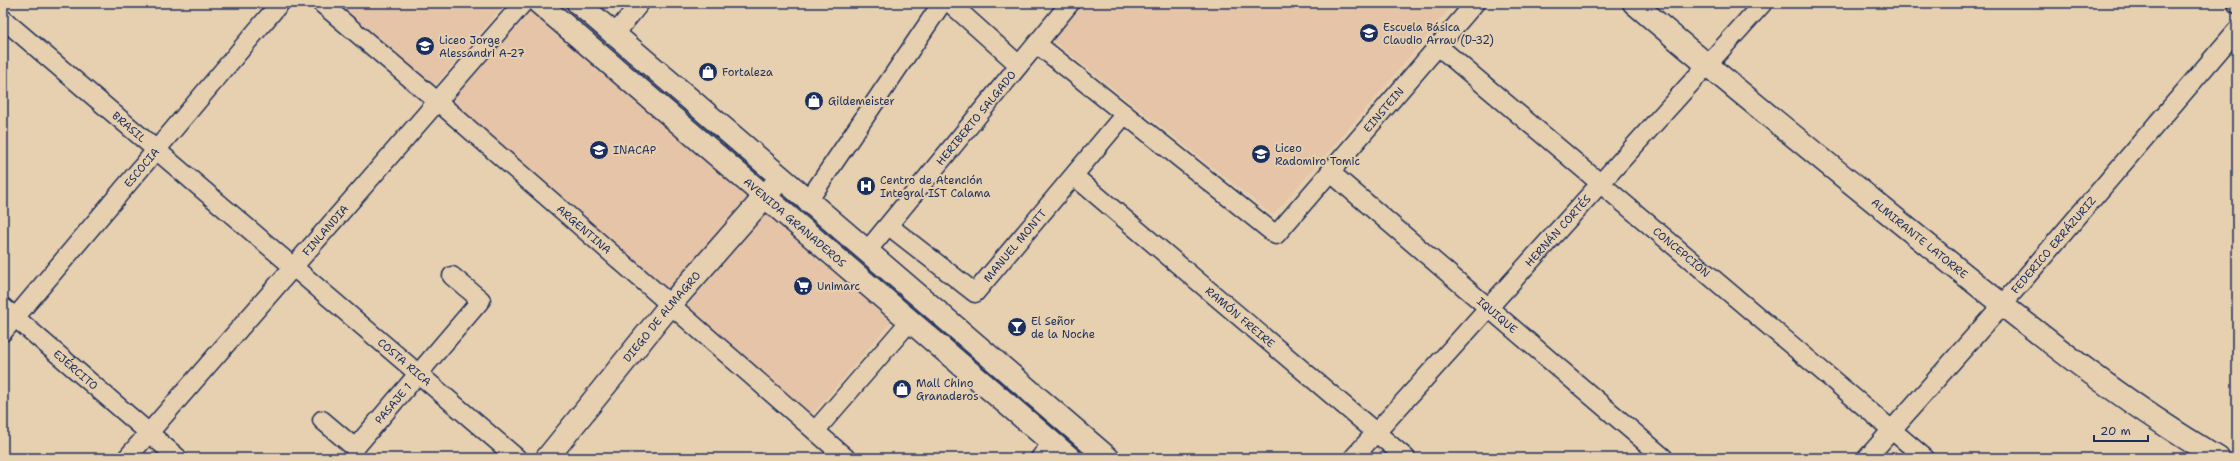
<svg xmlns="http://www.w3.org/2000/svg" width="2240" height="461" font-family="'Shantell Sans',sans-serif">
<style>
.built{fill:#e5c4a7}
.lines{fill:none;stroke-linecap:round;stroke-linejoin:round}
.street-casing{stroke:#1b2f5e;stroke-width:21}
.secondary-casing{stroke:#1b2f5e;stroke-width:25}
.primary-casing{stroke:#1b2f5e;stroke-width:25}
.street{stroke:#e7d0af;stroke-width:18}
.secondary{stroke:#e7d0af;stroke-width:22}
.primary{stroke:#e7d0af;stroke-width:22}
.labels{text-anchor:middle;stroke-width:4;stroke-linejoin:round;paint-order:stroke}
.poi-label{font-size:11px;fill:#1b2f5e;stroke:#e7d0af;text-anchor:start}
.street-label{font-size:11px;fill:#1b2f5e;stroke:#e7d0af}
</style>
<rect width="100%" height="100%" fill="#e7d0af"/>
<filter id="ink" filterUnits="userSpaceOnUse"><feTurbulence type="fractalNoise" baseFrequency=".025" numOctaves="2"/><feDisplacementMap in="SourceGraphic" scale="8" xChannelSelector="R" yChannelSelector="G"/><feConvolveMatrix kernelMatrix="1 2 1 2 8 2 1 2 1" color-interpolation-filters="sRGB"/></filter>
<g filter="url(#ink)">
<path class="built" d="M331 3H505L432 89Z
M1084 3H1454L1380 92 1273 215 1052 40Z
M530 11 752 196 669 296 449 103Z
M766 213 891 322 810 417 683 311Z"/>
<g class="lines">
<defs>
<g id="street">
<path id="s1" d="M321 3 437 101 846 458"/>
<path d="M950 3 1019 65"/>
<path d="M2236 3 2237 4"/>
<path id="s2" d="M3 19 517 458"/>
<path d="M615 34 640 3"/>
<path id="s3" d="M1037 44 1276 235 1475 3"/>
<path id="s4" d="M1438 46 1925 458"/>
<path id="s5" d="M1330 172 1664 458"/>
<path id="s6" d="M1074 176 1406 458"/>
<path d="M808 201 942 3"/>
<path id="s7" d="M889 226 975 293 1125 114"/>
<path id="s8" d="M867 251 1070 3"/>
<path id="s9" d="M3 307 178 458"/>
<path id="s10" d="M3 332 280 3"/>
<path id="s11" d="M322 420 355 448 481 300 452 276"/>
<path d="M815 431 910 321"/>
<path id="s12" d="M127 458 523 3"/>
<path d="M1040 458 1052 443"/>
<path id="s13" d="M1353 458 1763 3"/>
<path id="s14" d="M1867 458 2002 305 2237 30"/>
</g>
<g id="secondary">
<path id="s15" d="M1634 3C1727 83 1823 160 1918 237 2015 315 2111 395 2218 458"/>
<path id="s16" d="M547 458 671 304 781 178"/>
</g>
<g id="primary">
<path id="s17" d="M539 3 1070 458"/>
<path d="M578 3 1108 458"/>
</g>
</defs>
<use href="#street" class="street-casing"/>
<use href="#secondary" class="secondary-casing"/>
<use href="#primary" class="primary-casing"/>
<use href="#street" class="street"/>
<use href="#secondary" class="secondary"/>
<use href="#primary" class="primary"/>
</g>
</g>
<defs>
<symbol id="school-disc" viewBox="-11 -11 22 22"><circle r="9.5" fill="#1b2f5e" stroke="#e7d0af"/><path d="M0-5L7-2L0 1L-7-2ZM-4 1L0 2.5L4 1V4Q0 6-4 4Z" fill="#fff"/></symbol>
<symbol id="shop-disc" viewBox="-11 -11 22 22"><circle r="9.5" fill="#1b2f5e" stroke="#e7d0af"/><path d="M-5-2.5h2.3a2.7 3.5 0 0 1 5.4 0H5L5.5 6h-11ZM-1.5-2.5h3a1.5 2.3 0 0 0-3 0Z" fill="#fff"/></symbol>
<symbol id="university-disc" viewBox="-11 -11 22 22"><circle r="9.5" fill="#1b2f5e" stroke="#e7d0af"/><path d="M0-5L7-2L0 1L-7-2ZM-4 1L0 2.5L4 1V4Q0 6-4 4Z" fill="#fff"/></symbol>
<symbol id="hospital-disc" viewBox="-11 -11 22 22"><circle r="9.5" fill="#1b2f5e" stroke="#e7d0af"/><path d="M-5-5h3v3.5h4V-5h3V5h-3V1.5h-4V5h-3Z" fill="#fff"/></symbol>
<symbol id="supermarket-disc" viewBox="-11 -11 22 22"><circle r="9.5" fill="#1b2f5e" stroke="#e7d0af"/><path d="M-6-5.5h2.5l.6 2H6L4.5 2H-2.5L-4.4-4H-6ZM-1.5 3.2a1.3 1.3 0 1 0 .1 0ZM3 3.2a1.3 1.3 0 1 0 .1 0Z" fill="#fff"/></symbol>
<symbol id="bar-disc" viewBox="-11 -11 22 22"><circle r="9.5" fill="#1b2f5e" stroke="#e7d0af"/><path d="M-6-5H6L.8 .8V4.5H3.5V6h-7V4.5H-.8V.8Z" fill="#fff"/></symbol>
</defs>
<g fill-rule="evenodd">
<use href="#school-disc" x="1358" y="22" width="22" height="22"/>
<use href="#school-disc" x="414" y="35" width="22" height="22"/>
<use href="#shop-disc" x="697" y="61" width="22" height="22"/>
<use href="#shop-disc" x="803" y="90" width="22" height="22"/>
<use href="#university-disc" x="588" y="139" width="22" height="22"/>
<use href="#school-disc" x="1250" y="143" width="22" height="22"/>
<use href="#hospital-disc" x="855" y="175" width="22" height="22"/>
<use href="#supermarket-disc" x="792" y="275" width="22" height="22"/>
<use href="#bar-disc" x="1006" y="316" width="22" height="22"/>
<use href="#shop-disc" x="891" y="378" width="22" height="22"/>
</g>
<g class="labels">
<g class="poi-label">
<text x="1383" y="31">Escuela Básica<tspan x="1383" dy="13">Claudio Arrau (D-32)</tspan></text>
<text x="439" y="44">Liceo Jorge<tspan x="439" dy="13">Alessandri A-27</tspan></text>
<text x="722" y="76">Fortaleza</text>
<text x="828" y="105">Gildemeister</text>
<text x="1275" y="152">Liceo<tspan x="1275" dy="13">Radomiro Tomic</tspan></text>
<text x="613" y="154">INACAP</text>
<text x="880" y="184">Centro de Atención<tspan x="880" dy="13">Integral IST Calama</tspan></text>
<text x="817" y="290">Unimarc</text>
<text x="1031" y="325">El Señor<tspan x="1031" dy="13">de la Noche</tspan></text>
<text x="916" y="387">Mall Chino<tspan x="916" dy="13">Granaderos</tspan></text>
</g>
<g class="street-label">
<text dy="4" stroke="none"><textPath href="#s3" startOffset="471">EINSTEIN</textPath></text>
<text dy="4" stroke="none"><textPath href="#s8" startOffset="172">HERIBERTO SALGADO</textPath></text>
<text dy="4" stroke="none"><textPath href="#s2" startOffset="166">BRASIL</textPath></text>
<text dy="4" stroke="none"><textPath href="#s10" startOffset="215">ESCOCIA</textPath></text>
<text dy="4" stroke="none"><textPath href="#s17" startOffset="337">AVENIDA GRANADEROS</textPath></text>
<text dy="4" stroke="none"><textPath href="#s1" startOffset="347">ARGENTINA</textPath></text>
<text dy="4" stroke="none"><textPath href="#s12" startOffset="302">FINLANDIA</textPath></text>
<text dy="4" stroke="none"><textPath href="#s13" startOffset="306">HERNÁN CORTÉS</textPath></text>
<text dy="4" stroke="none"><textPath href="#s15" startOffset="370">ALMIRANTE LATORRE</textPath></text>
<text dy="4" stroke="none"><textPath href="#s14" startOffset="283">FEDERICO ERRÁZURIZ</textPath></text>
<text dy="4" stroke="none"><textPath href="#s7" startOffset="171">MANUEL MONTT</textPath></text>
<text dy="4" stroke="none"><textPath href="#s4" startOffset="319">CONCEPCIÓN</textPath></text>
<text dy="4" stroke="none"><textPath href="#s5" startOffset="220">IQUIQUE</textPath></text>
<text dy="4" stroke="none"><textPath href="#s16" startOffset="182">DIEGO DE ALMAGRO</textPath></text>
<text dy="4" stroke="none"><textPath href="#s6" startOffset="218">RAMÓN FREIRE</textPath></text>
<text dy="4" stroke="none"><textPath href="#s2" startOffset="528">COSTA RICA</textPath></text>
<text dy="4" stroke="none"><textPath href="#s9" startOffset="96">EJÉRCITO</textPath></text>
<text dy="4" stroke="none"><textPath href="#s11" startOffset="102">PASAJE 1</textPath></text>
</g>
</g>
<rect width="2240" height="461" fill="none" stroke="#e7d0af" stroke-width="16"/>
<rect x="8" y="8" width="2224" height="445" fill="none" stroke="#1b2f5e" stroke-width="1.5" filter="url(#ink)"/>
<path d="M2094 435v6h54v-6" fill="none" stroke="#1b2f5e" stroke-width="2"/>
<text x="2100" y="435" font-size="12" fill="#1b2f5e" stroke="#e7d0af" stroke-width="3" paint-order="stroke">20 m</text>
</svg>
